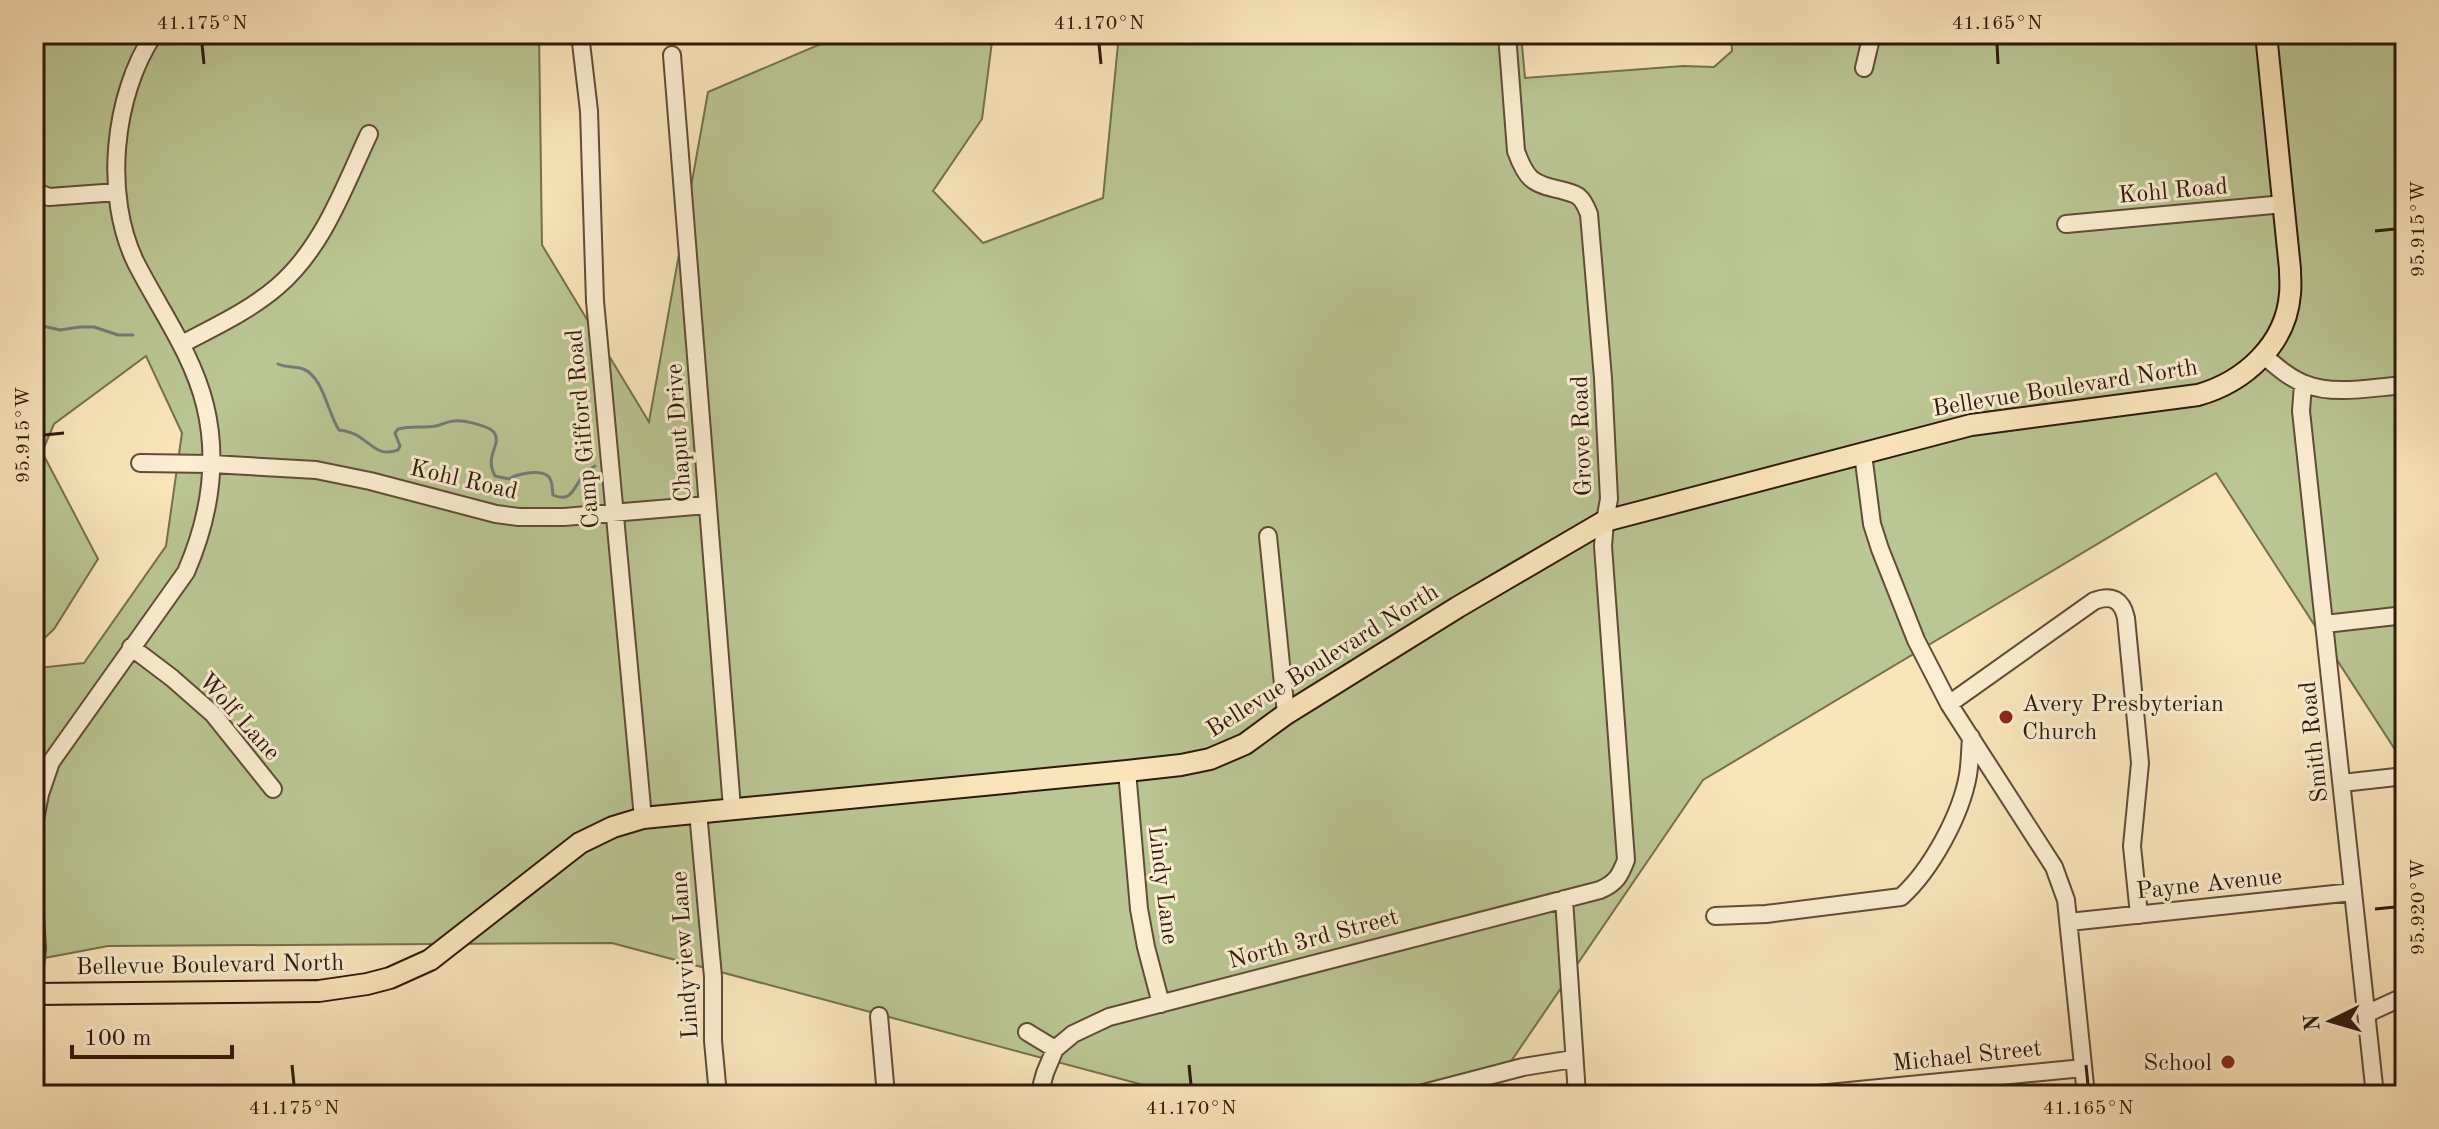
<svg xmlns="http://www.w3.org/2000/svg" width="2439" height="1129" font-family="'Old Standard TT',serif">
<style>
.green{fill:#bac693;stroke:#74704f;stroke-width:2}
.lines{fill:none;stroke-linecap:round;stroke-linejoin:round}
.stream{stroke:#757b76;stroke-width:3}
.minor-casing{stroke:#614c37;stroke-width:20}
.major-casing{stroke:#2e190b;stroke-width:24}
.minor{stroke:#fceed3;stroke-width:16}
.major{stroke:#fae5bb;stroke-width:20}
.ticks{fill:none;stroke:#2e190b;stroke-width:3}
.poi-dot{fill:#8f2418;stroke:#fceed3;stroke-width:3}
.labels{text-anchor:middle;stroke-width:6;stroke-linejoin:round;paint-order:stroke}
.street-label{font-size:24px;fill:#2e190b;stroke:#fceed3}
.poi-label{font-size:24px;fill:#2e190b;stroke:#fceed3;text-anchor:start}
.neatline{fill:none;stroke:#2e190b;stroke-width:3}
.ticks-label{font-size:20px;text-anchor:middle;fill:#2e190b}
</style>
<rect width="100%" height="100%" fill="#fae5bb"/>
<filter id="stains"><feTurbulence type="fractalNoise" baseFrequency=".0025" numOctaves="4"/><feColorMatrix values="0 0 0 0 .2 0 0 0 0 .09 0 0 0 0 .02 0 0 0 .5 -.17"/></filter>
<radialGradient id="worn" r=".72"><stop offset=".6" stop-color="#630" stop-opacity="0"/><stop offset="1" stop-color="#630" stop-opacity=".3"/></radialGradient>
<path class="green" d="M34 34H539L542 245 649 422 708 92 844 34H993L982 119 933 191 983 243 1103 198 1119 34H1521L1525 78 1683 66 1714 67 1732 51 1731 34H2405V765L2216 473 1703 780 1488 1095H1181L612 943 108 946 34 960V659L38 668 84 663 166 546 182 433 146 356 54 424 42 452 98 559 54 629 34 648Z"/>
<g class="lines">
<path class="stream" d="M34 324 60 330 80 327H94L118 335H133
M278 364C287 368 295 366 303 369 323 376 328 414 339 430 346 431 352 432 358 436 373 445 379 457 398 450L400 446 395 433 398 429C411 426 423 428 436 426 443 425 447 421 454 421 463 420 492 426 495 434 501 446 484 456 495 476L509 479C517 474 539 469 548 476 553 480 552 489 553 495 577 506 573 476 595 466"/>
<defs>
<path id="minor" d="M580 34 589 111 595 301 643 818
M672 55 732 808
M1864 68 1872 34
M34 191 49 197 117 192
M2066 224 2284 204
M182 344C214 327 249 311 277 287 323 248 344 187 369 134
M2263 355C2276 366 2289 378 2305 384 2334 396 2374 387 2405 385
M2303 384 2301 411 2375 1095
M1863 454 1872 524 1880 549 1916 640 1949 704 2054 867 2066 900 2086 1095
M140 463 212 464 316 470 370 481 496 514 519 517H564L707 505
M1268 536 1286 714
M2325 624 2405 615
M131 647 172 678 213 714 273 789
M1949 704 2094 601C2112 594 2122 600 2126 618L2140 763 2132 846 2139 915
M1127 771 1139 909 1146 947 1161 1004
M2342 783 2405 776
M698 812 713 977V1041L718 1095
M34 825 40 794 51 762 186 572C209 519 219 462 205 405 192 353 160 310 136 263 103 196 113 95 154 34
M34 895 37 949 34 975
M1564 899 1577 1095
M1715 916 1766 914 1901 897C1931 870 1961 815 1968 775 1970 763 1970 750 1971 737
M2069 922 2353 892
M2366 1014 2405 996
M879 1016 886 1095
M1027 1032 1055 1049 1073 1034 1109 1017 1600 890C1616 883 1620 876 1626 860L1603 546 1605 521 1609 499 1603 378 1589 214C1587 209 1584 201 1579 197 1575 193 1567 192 1561 190 1532 184 1526 179 1516 151L1507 34
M1039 1095 1045 1073 1055 1049
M1416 1095 1523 1067 1573 1059
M1808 1095 2083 1068"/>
<path id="major" d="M34 994 319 991 367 984 390 978 430 960 580 843 613 827 643 818 1127 771 1181 765 1210 759 1245 744 1286 714 1458 607 1605 521 1971 425 2198 395C2244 382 2286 345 2290 294 2291 286 2290 277 2290 269L2266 34"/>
</defs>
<use href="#minor" class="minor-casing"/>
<use href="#major" class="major-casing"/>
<use href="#minor" class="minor"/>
<use href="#major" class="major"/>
</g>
<path class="ticks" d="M202 44 204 64M1099 44 1101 64M1997 44 1998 64M2375 231 2395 229M44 435 64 433M2375 909 2395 907M292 1065 294 1085M1189 1065 1191 1085M2086 1065 2088 1085"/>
<g class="poi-dot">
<circle cx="2006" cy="717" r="8"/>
<circle cx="2228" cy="1062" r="8"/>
</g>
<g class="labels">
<g class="street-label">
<text transform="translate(2173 190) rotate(-5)" y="8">Kohl Road</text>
<text transform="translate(2065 387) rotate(-9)" y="8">Bellevue Boulevard North</text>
<text transform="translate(582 429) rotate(-95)" y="8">Camp Gifford Road</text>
<text transform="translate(678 433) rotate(-94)" y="8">Chaput Drive</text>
<text transform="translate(1581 436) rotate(-92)" y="8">Grove Road</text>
<text transform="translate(464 479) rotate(13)" y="8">Kohl Road</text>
<text transform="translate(1322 660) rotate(-32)" y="8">Bellevue Boulevard North</text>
<text transform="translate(240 716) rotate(48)" y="8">Wolf Lane</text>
<text transform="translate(2313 742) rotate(-96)" y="8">Smith Road</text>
<text transform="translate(2209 883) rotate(-6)" y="8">Payne Avenue</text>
<text transform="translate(1164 885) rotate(83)" y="8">Lindy Lane</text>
<text transform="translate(1313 938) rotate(-15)" y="8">North 3rd Street</text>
<text transform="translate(684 955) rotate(-94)" y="8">Lindyview Lane</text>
<text transform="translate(210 964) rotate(-1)" y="8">Bellevue Boulevard North</text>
<text transform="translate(1967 1055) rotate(-6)" y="8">Michael Street</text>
</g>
<g class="poi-label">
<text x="2022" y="711">Avery Presbyterian<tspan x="2022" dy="28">Church</tspan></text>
<text x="2212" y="1070" text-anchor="end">School</text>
</g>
</g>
<rect width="2439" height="1129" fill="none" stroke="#fae5bb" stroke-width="88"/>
<g transform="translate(2331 1021) rotate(265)" stroke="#fceed3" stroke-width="6" paint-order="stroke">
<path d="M0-6L14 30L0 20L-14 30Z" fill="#2e190b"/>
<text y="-12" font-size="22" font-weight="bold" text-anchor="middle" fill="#2e190b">N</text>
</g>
<path d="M72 1045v12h160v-12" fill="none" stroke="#2e190b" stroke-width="4"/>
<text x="84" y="1045" font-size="24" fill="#2e190b" stroke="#fceed3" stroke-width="6" paint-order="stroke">100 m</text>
<rect x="44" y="44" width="2351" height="1041" class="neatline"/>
<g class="ticks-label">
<text x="202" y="29">41.175°N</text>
<text x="1099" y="29">41.170°N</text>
<text x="1997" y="29">41.165°N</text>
<text transform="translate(2417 229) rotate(-90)" y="7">95.915°W</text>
<text transform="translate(22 435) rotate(-90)" y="7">95.915°W</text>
<text transform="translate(2417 907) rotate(-90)" y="7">95.920°W</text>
<text x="294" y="1114">41.175°N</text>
<text x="1191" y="1114">41.170°N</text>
<text x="2088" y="1114">41.165°N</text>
</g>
<rect width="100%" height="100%" filter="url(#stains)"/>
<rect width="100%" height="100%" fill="url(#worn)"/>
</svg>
